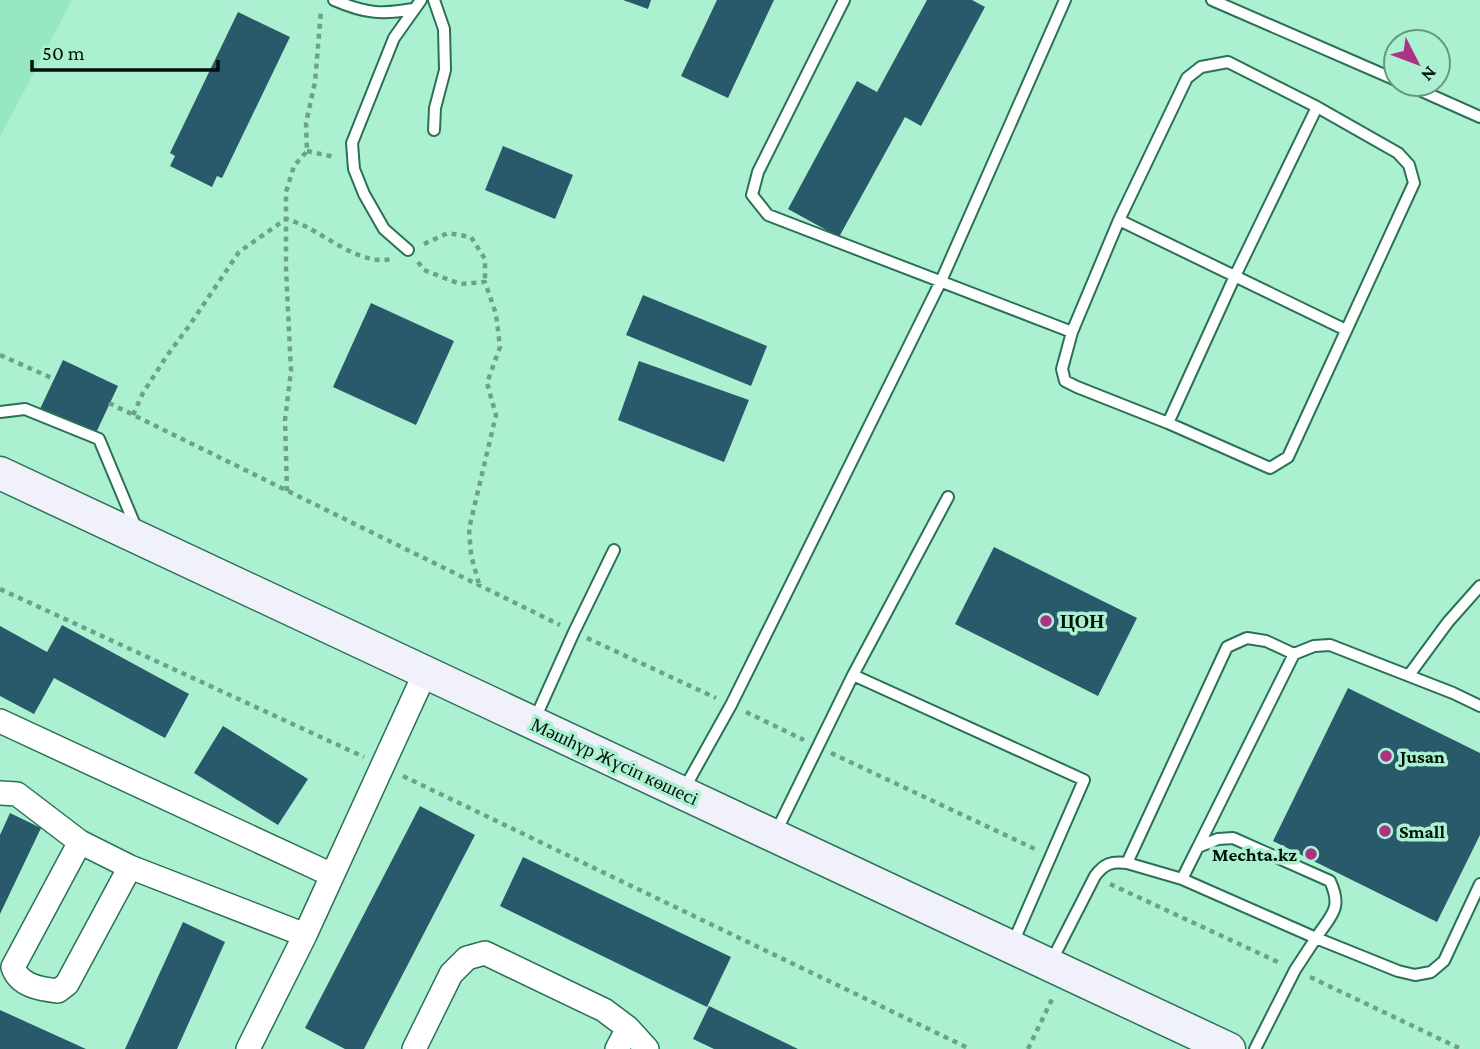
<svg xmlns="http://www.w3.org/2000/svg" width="1480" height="1049" font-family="'Crimson Pro',serif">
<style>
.built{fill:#98e7c3}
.building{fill:#285a6c}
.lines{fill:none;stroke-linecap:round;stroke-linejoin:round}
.service-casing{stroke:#2b7155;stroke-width:14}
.minor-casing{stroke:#2b7155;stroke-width:26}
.secondary-casing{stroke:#2b7155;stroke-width:35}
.path{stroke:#6ea189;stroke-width:4.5;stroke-dasharray:5 5;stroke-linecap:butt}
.service{stroke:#fff;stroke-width:10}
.minor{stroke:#fff;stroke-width:23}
.secondary{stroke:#f1f1fc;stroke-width:32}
.poi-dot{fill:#ae3284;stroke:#abf1d1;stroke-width:2.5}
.labels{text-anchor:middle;stroke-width:7;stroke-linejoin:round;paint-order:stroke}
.poi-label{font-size:19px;font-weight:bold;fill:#001107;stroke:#abf1d1;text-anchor:start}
.street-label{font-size:19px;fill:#001107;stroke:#abf1d1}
</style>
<rect width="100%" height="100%" fill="#abf1d1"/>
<path class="built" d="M0 0H72L0 137Z"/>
<path class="building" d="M623 0H651L648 9Z
M717 0H774L728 98 681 76Z
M927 0H972L985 7 921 126 905 117 839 237 788 209 857 81 877 92Z
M238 12 290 37 222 178 217 176 212 187 170 166 175 156 170 153Z
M503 146 573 175 555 219 485 190Z
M643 295 767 346 751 386 626 335Z
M371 303 454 341 416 425 333 387Z
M63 360 118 386 95 435 40 409Z
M639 361 749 400 724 462 618 420Z
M994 547 1137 618 1098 696 955 624Z
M62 625 189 694 165 738 54 678 34 714 0 696V626L47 652Z
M1348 688 1480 753V835L1437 922 1273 841Z
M223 726 308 779 278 825 194 773Z
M420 806 475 835 364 1049H345L305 1028Z
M10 813 41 828 0 914V835Z
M523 857 731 957 707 1007 500 906Z
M183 922 225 942 177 1049H125Z
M709 1006 798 1049H714L693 1039Z
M0 1010 86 1049H0Z"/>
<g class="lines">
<defs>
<path id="service" d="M334 0C364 13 381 15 413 9
M844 0 758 172 752 195 768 215 1072 332
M1212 0 1396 80
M1406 84 1480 117
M1317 107 1235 276 1168 423 1270 468 1288 457 1414 183 1409 165 1398 153 1317 107 1228 62 1201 67 1187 78 1119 220 1346 330
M434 130 435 108 445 70 444 29 434 0
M1119 220 1072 332 1062 369 1065 381 1077 387 1168 423
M408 250 384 229 364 194 354 169 352 143 394 38 421 0
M0 412 25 409 99 439 137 530
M853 675 948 497
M1409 675 1448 622 1480 586
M534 721 574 632 614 550
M683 791 731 705 941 281 1065 0
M775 834 853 675 1084 780 1012 945
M1198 847 1294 654
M1127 863 1182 879 1316 938C1331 915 1343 909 1330 881L1233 838 1218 839 1198 847 1182 879
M1051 962 1095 876C1104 864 1111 861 1127 863L1227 647 1247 638 1266 641 1294 654 1314 646 1330 645 1453 693 1480 706
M1255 1049 1295 970 1316 938 1398 971 1415 975 1431 972 1444 961 1480 884"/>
<path id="minor" d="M0 721 332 875
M0 793 17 794 80 842 130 867 305 935
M80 842 13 967C19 986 41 989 58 991L67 984 130 867
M248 1049 305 935 425 673
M414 1049 451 974 467 958 485 953 604 1010 628 1028 647 1049
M617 1049 628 1028"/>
<path id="secondary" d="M0 473 1229 1049"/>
</defs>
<use href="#service" class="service-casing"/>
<use href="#minor" class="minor-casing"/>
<use href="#secondary" class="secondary-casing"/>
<path class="path" d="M307 151 330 156 336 159
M424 244 448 233 471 237 485 259V282
M418 262 424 270 460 284 485 282 496 314 500 347 487 383 496 415 469 529 471 555 479 584
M0 355 54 379
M109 403 560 625
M133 415 143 393 166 357 189 326 239 252 286 219C293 221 300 224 307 227 330 239 367 268 394 258
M287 491 285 420 291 371 286 269V192L294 166 307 151 306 123 315 82 321 11
M0 589 364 757
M587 638 716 698
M746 712 804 740
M831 753 1035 849
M403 776 970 1049
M1110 884 1280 963
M1310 977 1461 1049
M1028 1049 1054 995"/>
<use href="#service" class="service"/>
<use href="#minor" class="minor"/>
<use href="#secondary" class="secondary"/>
</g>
<g class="poi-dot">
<circle cx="1046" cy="621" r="7"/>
<circle cx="1386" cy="756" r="7"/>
<circle cx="1385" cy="831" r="7"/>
<circle cx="1311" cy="854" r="7"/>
</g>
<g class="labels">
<g class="poi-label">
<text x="1060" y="628">ЦОН</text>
<text x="1400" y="763">Jusan</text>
<text x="1399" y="838">Small</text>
<text x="1297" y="861" text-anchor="end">Mechta.kz</text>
</g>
<g class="street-label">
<text transform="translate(615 761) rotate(25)" y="7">Мәшһүр Жүсіп көшесі</text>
</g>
</g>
<g transform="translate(1417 63) rotate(132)"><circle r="33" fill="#abf1d1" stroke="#679780" stroke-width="2"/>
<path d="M0-5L12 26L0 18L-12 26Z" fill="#ae3284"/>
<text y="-10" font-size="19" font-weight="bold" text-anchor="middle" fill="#001107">N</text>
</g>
<path d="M32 60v10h186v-10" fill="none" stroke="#001107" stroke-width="3.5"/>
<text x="42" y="60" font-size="21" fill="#001107" stroke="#abf1d1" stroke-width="5" paint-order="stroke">50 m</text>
</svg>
